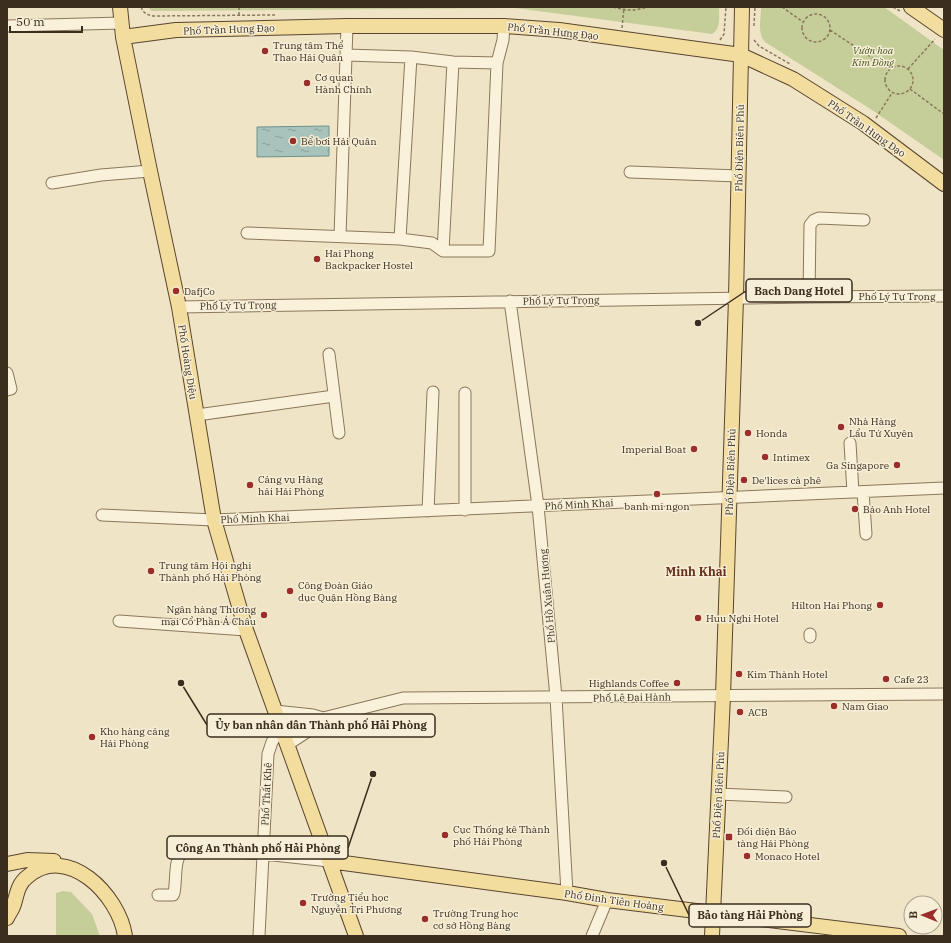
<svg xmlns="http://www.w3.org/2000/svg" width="951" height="943" font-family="'IBM Plex Serif',serif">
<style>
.green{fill:#c5ce99}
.water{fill:url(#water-ripples);stroke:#6e928a}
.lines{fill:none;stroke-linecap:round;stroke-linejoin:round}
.minor-casing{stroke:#8b775b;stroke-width:13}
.major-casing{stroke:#59452f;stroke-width:16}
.path{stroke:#8b775b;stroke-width:1.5;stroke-dasharray:3 2;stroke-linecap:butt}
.minor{stroke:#f9f1da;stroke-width:11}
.major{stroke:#f2dc9e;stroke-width:14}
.poi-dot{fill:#9b2e2a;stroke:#f6eed6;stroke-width:1.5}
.labels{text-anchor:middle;stroke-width:3;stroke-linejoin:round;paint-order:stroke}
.street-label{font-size:10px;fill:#3b2e1f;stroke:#f6eed6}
.poi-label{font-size:10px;fill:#3b2e1f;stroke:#f6eed6;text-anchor:start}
.park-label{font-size:10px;font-style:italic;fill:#495825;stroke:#f6eed6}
.quarter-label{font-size:12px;font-weight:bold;fill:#68311e;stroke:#f6eed6}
.leader{fill:none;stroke:#3b2e1f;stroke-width:1.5}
.callout-dot{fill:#3b2e1f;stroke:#f6eed6;stroke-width:1.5}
.callout{fill:#f6eed6;stroke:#3b2e1f;stroke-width:1.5}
.callout-label{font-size:11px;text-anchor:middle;font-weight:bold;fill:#3b2e1f}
</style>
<defs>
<pattern id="water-ripples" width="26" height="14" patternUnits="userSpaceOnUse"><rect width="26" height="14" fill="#a8c3bc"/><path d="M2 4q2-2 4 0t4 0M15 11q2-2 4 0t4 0" fill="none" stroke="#8a9f98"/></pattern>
</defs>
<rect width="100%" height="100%" fill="#efe5c6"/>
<path class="green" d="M147 7H719C719 16 721 30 712 34L515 8 152 11Z
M761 7H884L944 50V160L872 110 765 42C757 34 761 18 761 7Z
M63 891 71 892 92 914 100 936H56V893Z"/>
<path class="water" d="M329 126V156L257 157V127Z"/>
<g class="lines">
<defs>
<path id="minor" d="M7 26 122 23
M346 55 411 57 453 62 497 63
M411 57 400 239 432 243 443 251
M453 62 443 251H489L497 63 503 40 504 26
M630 172 739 176
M52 183 101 175 150 171
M247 233 400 239
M340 236 347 26
M809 297 810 225 814 220 819 218 864 220
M510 301 538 506 556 697 567 893
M179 307 809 297 944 296
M329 354 339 433
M7 373 11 389 7 390
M465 393V510
M197 415 334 396
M850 443 853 492
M863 492 866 534
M428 511 433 392
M102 515 214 520 944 488
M119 621 246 630
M810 637V634
M275 711 313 715 323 718 403 698 944 694
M287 745 316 726 323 718
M718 794 786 797
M158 895H173L174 893C177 879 173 859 184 850L264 854 329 861
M259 936 268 754 272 742 281 728
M592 936 607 900"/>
<path id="major" d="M120 7 123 37 150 171 179 307 214 520 246 630 356 936
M911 7 944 30
M123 37 176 30 347 26H504L559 30 741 55 793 79 863 123 944 184
M329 861 567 893 607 900 899 936
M7 864 27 860 54 861
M7 918C9 913 13 909 14 904 17 894 18 884 27 877 67 842 119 895 125 936
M712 936 723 696 736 298 742 7"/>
</defs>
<use href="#minor" class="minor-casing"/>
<use href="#major" class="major-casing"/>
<path class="path" d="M141 7C144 14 147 15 154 16L275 15
M239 7V15
M613 7C626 11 635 11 647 7
M782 7 803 22
M893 7 900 11
M802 28a14 14 0 1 1 28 0a14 14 0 1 1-28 0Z
M754 26 755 7
M622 28 624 7
M830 30 889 69
M720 40 724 34 726 7
M754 40 759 46 790 64
M885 80a14 14 0 1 1 28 0a14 14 0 1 1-28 0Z
M908 69 935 39
M910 89 944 114
M876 118 892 93"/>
<use href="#minor" class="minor"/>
<use href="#major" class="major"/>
</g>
<g class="poi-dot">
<circle cx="265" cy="51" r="4"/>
<circle cx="307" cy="83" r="4"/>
<circle cx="293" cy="141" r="4"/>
<circle cx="317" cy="259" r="4"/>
<circle cx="176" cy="291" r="4"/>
<circle cx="841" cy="427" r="4"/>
<circle cx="748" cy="433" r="4"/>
<circle cx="694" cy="449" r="4"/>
<circle cx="765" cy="457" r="4"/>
<circle cx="897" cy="465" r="4"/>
<circle cx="744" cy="480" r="4"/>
<circle cx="250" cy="485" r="4"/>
<circle cx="657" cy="494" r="4"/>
<circle cx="855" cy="509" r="4"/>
<circle cx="151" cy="571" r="4"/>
<circle cx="290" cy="591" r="4"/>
<circle cx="880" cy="605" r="4"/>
<circle cx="264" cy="615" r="4"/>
<circle cx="698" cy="618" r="4"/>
<circle cx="739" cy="674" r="4"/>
<circle cx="886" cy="679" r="4"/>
<circle cx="677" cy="683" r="4"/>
<circle cx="834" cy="706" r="4"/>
<circle cx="740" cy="712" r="4"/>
<circle cx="92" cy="737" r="4"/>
<circle cx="445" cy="835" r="4"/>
<rect x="725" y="833" width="8" height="8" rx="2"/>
<circle cx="747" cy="856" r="4"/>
<circle cx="303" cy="903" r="4"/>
<circle cx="425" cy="919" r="4"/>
</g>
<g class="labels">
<g class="street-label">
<text transform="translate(229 29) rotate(-2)" y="4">Phố Trần Hưng Đạo</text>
<text transform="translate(553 31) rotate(6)" y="4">Phố Trần Hưng Đạo</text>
<text transform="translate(867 128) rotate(35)" y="4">Phố Trần Hưng Đạo</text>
<text transform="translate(739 148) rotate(-89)" y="4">Phố Điện Biên Phủ</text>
<text x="897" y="300">Phố Lý Tự Trọng</text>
<text transform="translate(561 300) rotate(-1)" y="4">Phố Lý Tự Trọng</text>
<text transform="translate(238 305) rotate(-1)" y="4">Phố Lý Tự Trọng</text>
<text transform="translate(188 362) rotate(81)" y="4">Phố Hoàng Diệu</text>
<text transform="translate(730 472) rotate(-88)" y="4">Phố Điện Biên Phủ</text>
<text transform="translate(579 504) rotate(-3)" y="4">Phố Minh Khai</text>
<text transform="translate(255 518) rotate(-2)" y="4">Phố Minh Khai</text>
<text transform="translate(547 596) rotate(-95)" y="4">Phố Hồ Xuân Hương</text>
<text transform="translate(632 697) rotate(-1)" y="4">Phố Lê Đại Hành</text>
<text transform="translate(266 794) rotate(-87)" y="4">Phố Thất Khê</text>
<text transform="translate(718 795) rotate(-87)" y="4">Phố Điện Biên Phủ</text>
<text transform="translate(614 900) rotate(8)" y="4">Phố Đinh Tiên Hoàng</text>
</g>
<g class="poi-label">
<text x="273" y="49">Trung tâm Thể<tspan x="273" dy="12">Thao Hải Quân</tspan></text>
<text x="315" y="81">Cơ quan<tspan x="315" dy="12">Hành Chính</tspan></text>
<text x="301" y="145">Bể bơi Hải Quân</text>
<text x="325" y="257">Hai Phong<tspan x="325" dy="12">Backpacker Hostel</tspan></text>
<text x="184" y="295">DafjCo</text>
<text x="849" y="425">Nhà Hàng<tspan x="849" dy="12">Lẩu Tứ Xuyên</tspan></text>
<text x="756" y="437">Honda</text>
<text x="686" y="453" text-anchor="end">Imperial Boat</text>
<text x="773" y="461">Intimex</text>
<text x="889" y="469" text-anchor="end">Ga Singapore</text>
<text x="258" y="483">Cảng vụ Hàng<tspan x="258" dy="12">hải Hải Phòng</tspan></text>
<text x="752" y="484">De'lices cà phê</text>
<text x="657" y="510" text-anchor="middle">banh mi ngon</text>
<text x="863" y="513">Bảo Anh Hotel</text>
<text x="159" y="569">Trung tâm Hội nghị<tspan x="159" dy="12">Thành phố Hải Phòng</tspan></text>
<text x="298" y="589">Công Đoàn Giáo<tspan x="298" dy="12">dục Quận Hồng Bàng</tspan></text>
<text x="872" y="609" text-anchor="end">Hilton Hai Phong</text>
<text x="256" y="613" text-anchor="end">Ngân hàng Thương<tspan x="256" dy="12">mại Cổ Phần Á Châu</tspan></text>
<text x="706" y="622">Huu Nghi Hotel</text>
<text x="747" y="678">Kim Thành Hotel</text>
<text x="894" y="683">Cafe 23</text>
<text x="669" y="687" text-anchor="end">Highlands Coffee</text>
<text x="842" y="710">Nam Giao</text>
<text x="748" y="716">ACB</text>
<text x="100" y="735">Kho hàng cảng<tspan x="100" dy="12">Hải Phòng</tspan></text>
<text x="453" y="833">Cục Thống kê Thành<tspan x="453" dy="12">phố Hải Phòng</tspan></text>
<text x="737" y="835">Đối diện Bảo<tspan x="737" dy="12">tàng Hải Phòng</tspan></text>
<text x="755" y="860">Monaco Hotel</text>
<text x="311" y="901">Trường Tiểu học<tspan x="311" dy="12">Nguyễn Tri Phương</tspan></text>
<text x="433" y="917">Trường Trung học<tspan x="433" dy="12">cơ sở Hồng Bàng</tspan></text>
</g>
<g class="park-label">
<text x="873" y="54">Vườn hoa<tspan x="873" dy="12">Kim Đồng</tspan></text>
</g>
<g class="quarter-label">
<text x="696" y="576">Minh Khai</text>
</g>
</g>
<path class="leader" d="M698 323L746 291M181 683L207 725M373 774L348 848M664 863L689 915"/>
<g class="callout-dot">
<circle cx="698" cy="323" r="4"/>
<circle cx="181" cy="683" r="4"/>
<circle cx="373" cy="774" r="4"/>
<circle cx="664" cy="863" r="4"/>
</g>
<g class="callout">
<rect x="746" y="279" width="106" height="23" rx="4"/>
<rect x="207" y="714" width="228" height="23" rx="4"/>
<rect x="167" y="836" width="181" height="23" rx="4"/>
<rect x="689" y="904" width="122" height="23" rx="4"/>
</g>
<g class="callout-label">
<text x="799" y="295">Bach Dang Hotel</text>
<text x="321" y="729">Ủy ban nhân dân Thành phố Hải Phòng</text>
<text x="258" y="852">Công An Thành phố Hải Phòng</text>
<text x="750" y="919">Bảo tàng Hải Phòng</text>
</g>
<rect width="951" height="943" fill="none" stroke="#3b2e1f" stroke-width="16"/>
<g transform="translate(923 915) rotate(271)"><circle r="19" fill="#f6eed6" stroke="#aba18d"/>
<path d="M0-3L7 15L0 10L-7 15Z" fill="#9b2e2a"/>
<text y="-6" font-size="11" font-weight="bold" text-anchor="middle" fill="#3b2e1f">B</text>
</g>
<path d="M10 26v6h72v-6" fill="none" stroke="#3b2e1f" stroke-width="2"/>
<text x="16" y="26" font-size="12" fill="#3b2e1f" stroke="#f6eed6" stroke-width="3" paint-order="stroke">50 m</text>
</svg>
